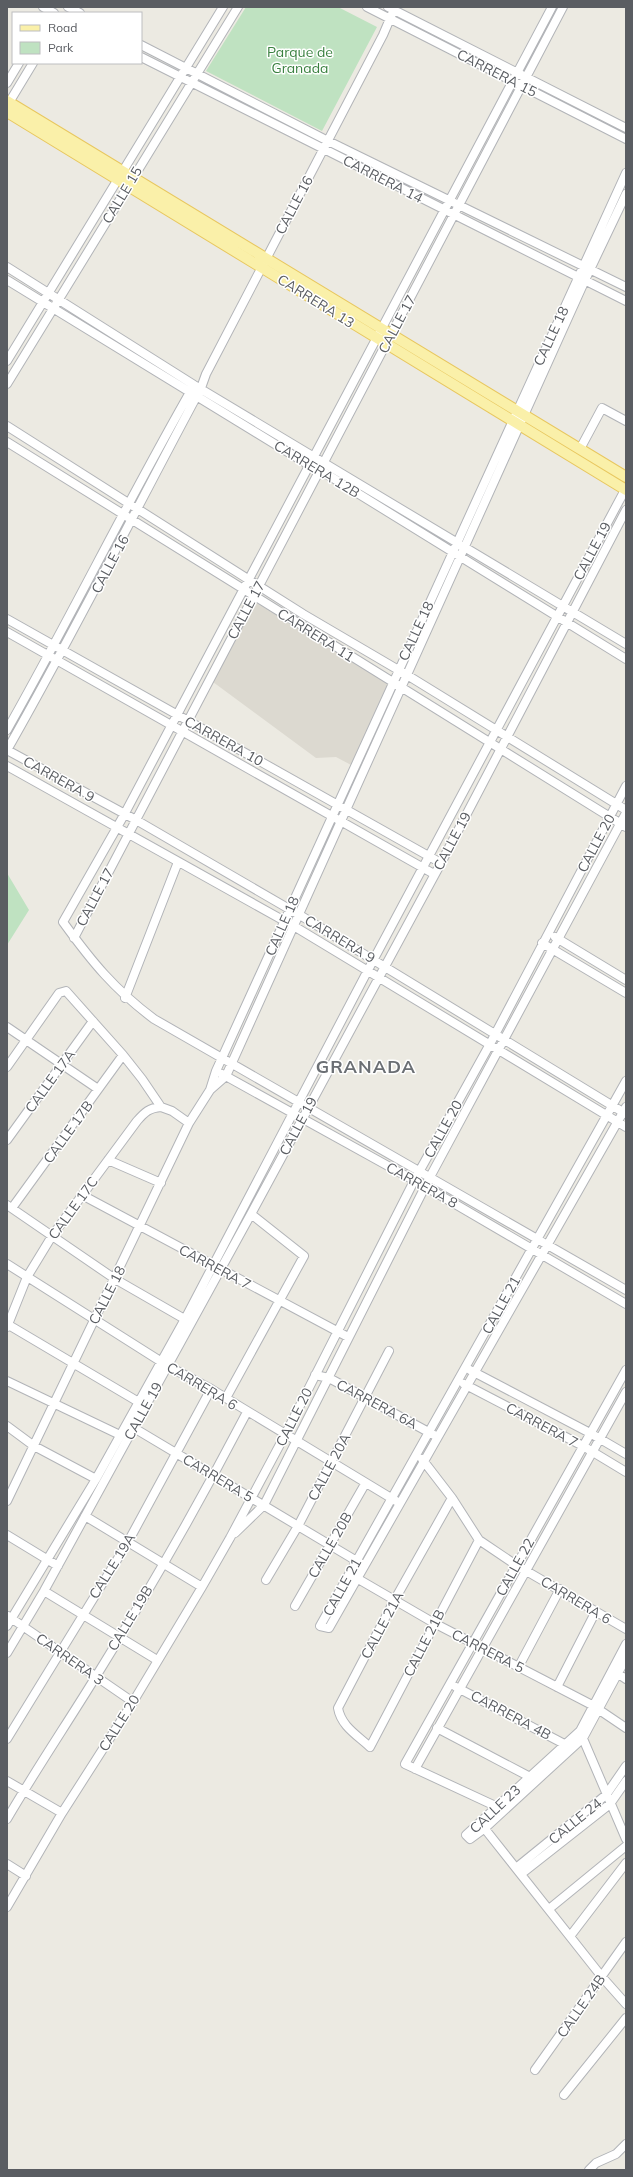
<svg xmlns="http://www.w3.org/2000/svg" width="633" height="2177" font-family="Mulish,sans-serif">
<style>
.education{fill:#dcd9d0}
.green{fill:#bfe2c1}
.lines{fill:none;stroke-linecap:round;stroke-linejoin:round}
.minor-casing{stroke:#b2b4b8;stroke-width:10}
.major-casing{stroke:#e8c75f;stroke-width:12}
.minor{stroke:#fff;stroke-width:8}
.major{stroke:#faf0a9;stroke-width:10}
.labels{text-anchor:middle;stroke-width:3;stroke-linejoin:round;paint-order:stroke}
.park-label{font-size:14px;fill:#3a8140;stroke:#fff}
.street-label{font-size:14px;fill:#5a5d62;stroke:#fff}
.district-label{font-size:18px;font-weight:bold;letter-spacing:1px;fill:#6b6f74;stroke:#fff}
</style>
<rect width="100%" height="100%" fill="#eceae2"/>
<path class="education" d="M255 602 389 683 353 766 336 757 316 758 213 682Z"/>
<path class="green" d="M246 7H338L377 27 322 131 206 71Z
M7 873 29 910 7 945Z"/>
<g class="lines">
<defs>
<path id="minor" d="M43 7 54 13
M68 7 80 13
M367 7 626 139
M388 7 626 128
M552 7 124 815 63 922C92 962 114 989 154 1019L626 1290
M141 45 328 141 626 287
M141 57 626 301
M7 83 19 63
M7 106 33 63
M7 267 194 385 626 644
M7 280 309 465 320 470 626 659
M7 361 223 7
M7 384 238 7
M7 426 303 614 407 675 626 810
M7 442 626 827
M580 449 602 408 626 421
M7 619 441 863
M7 632 434 874
M7 730C71 617 128 500 193 387
M7 750C75 631 136 509 201 388L206 374 383 35 395 7
M7 750 136 820 303 917 626 1114
M7 766 297 928 626 1127
M555 937 626 980
M74 938 563 7
M542 943 626 993
M125 998 178 862
M7 1027 98 1089
M7 1067 59 993 66 991 123 1055 142 1079 161 1107 172 1111 189 1123
M222 1074 426 1187 626 1304
M626 1081 320 1626 329 1628 626 1107
M210 1090 226 1076 585 280 626 194
M7 1140 93 1021
M108 1160 161 1183
M82 1195 348 1337
M7 1205 115 1279 188 1321
M12 1208 123 1055
M7 1264 168 1366 211 1389 396 1501
M7 1324 142 1404
M7 1327 27 1277 52 1236 137 1121C145 1112 149 1108 161 1107
M470 1370 590 1433 626 1454
M315 1375 329 1378 434 1435
M7 1381 120 1435
M464 1384 583 1446 626 1472
M226 1398 304 1256 251 1214
M7 1426 34 1446 96 1479
M134 1428 360 1563
M422 1459 452 1498 479 1540 516 1565 626 1629
M452 1498 394 1601 338 1708C341 1726 357 1735 370 1747L479 1540
M7 1501 189 1123 210 1090 216 1071 626 173
M85 1516 202 1587
M235 1533 264 1505 430 1177 626 813
M7 1535 58 1566
M353 1576 434 1623 592 1705 626 1728
M266 1580 298 1526 389 1351
M44 1591 157 1660
M295 1606 365 1484
M8 1616 133 1702
M7 1626 96 1479 185 1319 368 970 626 488
M626 1644 580 1731 466 1835 470 1839 485 1828 583 1738 626 1658
M7 1653 44 1591 251 1214 441 863 626 510
M519 1666 560 1589
M617 1673 626 1679
M456 1687 570 1747
M557 1687 596 1611
M437 1728 532 1778
M581 1734 626 1839
M7 1739 128 1542 211 1389
M415 1769 626 1392
M7 1781 62 1813
M504 1810 405 1764 626 1370
M7 1819C35 1771 66 1725 95 1678 149 1591 200 1502 247 1412
M481 1824 602 1977 626 2004
M7 1864 26 1876
M516 1868 606 1795 626 1766
M521 1874 610 1804 626 1781
M7 1907 62 1813 133 1702 202 1587 230 1538 285 1435 414 1181 490 1044 626 786
M549 1909 626 1846
M571 1935 626 1863
M535 2070 626 1942
M564 2095 626 2018
M589 2170 596 2163 616 2154 626 2144"/>
<path id="major" d="M7 101 626 477
M7 112 626 490"/>
</defs>
<use href="#minor" class="minor-casing"/>
<use href="#major" class="major-casing"/>
<use href="#minor" class="minor"/>
<use href="#major" class="major"/>
</g>
<g class="labels">
<g class="park-label">
<text x="300" y="57">Parque de<tspan x="300" dy="16">Granada</tspan></text>
</g>
<g class="street-label">
<text transform="translate(497 73) rotate(27)" y="5">CARRERA 15</text>
<text transform="translate(383 179) rotate(27)" y="5">CARRERA 14</text>
<text transform="translate(122 195) rotate(-59)" y="5">CALLE 15</text>
<text transform="translate(294 205) rotate(-62)" y="5">CALLE 16</text>
<text transform="translate(316 301) rotate(32)" y="5">CARRERA 13</text>
<text transform="translate(397 324) rotate(-62)" y="5">CALLE 17</text>
<text transform="translate(551 336) rotate(-65)" y="5">CALLE 18</text>
<text transform="translate(317 469) rotate(31)" y="5">CARRERA 12B</text>
<text transform="translate(592 551) rotate(-62)" y="5">CALLE 19</text>
<text transform="translate(110 564) rotate(-62)" y="5">CALLE 16</text>
<text transform="translate(246 610) rotate(-62)" y="5">CALLE 17</text>
<text transform="translate(416 631) rotate(-65)" y="5">CALLE 18</text>
<text transform="translate(316 635) rotate(32)" y="5">CARRERA 11</text>
<text transform="translate(224 741) rotate(29)" y="5">CARRERA 10</text>
<text transform="translate(59 779) rotate(29)" y="5">CARRERA 9</text>
<text transform="translate(452 841) rotate(-62)" y="5">CALLE 19</text>
<text transform="translate(596 843) rotate(-62)" y="5">CALLE 20</text>
<text transform="translate(95 897) rotate(-62)" y="5">CALLE 17</text>
<text transform="translate(282 926) rotate(-66)" y="5">CALLE 18</text>
<text transform="translate(340 939) rotate(31)" y="5">CARRERA 9</text>
<text transform="translate(50 1081) rotate(-54)" y="5">CALLE 17A</text>
<text transform="translate(298 1126) rotate(-62)" y="5">CALLE 19</text>
<text transform="translate(443 1129) rotate(-61)" y="5">CALLE 20</text>
<text transform="translate(68 1132) rotate(-54)" y="5">CALLE 17B</text>
<text transform="translate(422 1185) rotate(29)" y="5">CARRERA 8</text>
<text transform="translate(73 1208) rotate(-54)" y="5">CALLE 17C</text>
<text transform="translate(215 1267) rotate(28)" y="5">CARRERA 7</text>
<text transform="translate(107 1295) rotate(-63)" y="5">CALLE 18</text>
<text transform="translate(501 1305) rotate(-61)" y="5">CALLE 21</text>
<text transform="translate(202 1386) rotate(31)" y="5">CARRERA 6</text>
<text transform="translate(377 1404) rotate(28)" y="5">CARRERA 6A</text>
<text transform="translate(143 1411) rotate(-61)" y="5">CALLE 19</text>
<text transform="translate(294 1417) rotate(-63)" y="5">CALLE 20</text>
<text transform="translate(542 1425) rotate(28)" y="5">CARRERA 7</text>
<text transform="translate(329 1467) rotate(-62)" y="5">CALLE 20A</text>
<text transform="translate(218 1478) rotate(31)" y="5">CARRERA 5</text>
<text transform="translate(330 1545) rotate(-60)" y="5">CALLE 20B</text>
<text transform="translate(112 1566) rotate(-58)" y="5">CALLE 19A</text>
<text transform="translate(515 1567) rotate(-61)" y="5">CALLE 22</text>
<text transform="translate(342 1587) rotate(-61)" y="5">CALLE 21</text>
<text transform="translate(576 1600) rotate(31)" y="5">CARRERA 6</text>
<text transform="translate(130 1618) rotate(-59)" y="5">CALLE 19B</text>
<text transform="translate(382 1625) rotate(-62)" y="5">CALLE 21A</text>
<text transform="translate(424 1643) rotate(-63)" y="5">CALLE 21B</text>
<text transform="translate(488 1651) rotate(27)" y="5">CARRERA 5</text>
<text transform="translate(70 1659) rotate(35)" y="5">CARRERA 3</text>
<text transform="translate(511 1715) rotate(28)" y="5">CARRERA 4B</text>
<text transform="translate(119 1723) rotate(-58)" y="5">CALLE 20</text>
<text transform="translate(495 1809) rotate(-43)" y="5">CALLE 23</text>
<text transform="translate(575 1821) rotate(-39)" y="5">CALLE 24</text>
<text transform="translate(581 2006) rotate(-55)" y="5">CALLE 24B</text>
</g>
<g class="district-label">
<text x="366" y="1073">GRANADA</text>
</g>
</g>
<rect width="633" height="2177" fill="none" stroke="#5a5d62" stroke-width="16"/>
<rect x="12" y="12" width="130" height="52" fill="#ffffff" stroke="#bdbec0"/>
<rect x="20" y="25" width="20" height="6" fill="#faf0a9" stroke="#bdbec0"/>
<text x="48" y="32" font-size="12" fill="#5a5d62">Road</text>
<rect x="20" y="42" width="20" height="12" fill="#bfe2c1" stroke="#bdbec0"/>
<text x="48" y="52" font-size="12" fill="#5a5d62">Park</text>
</svg>
